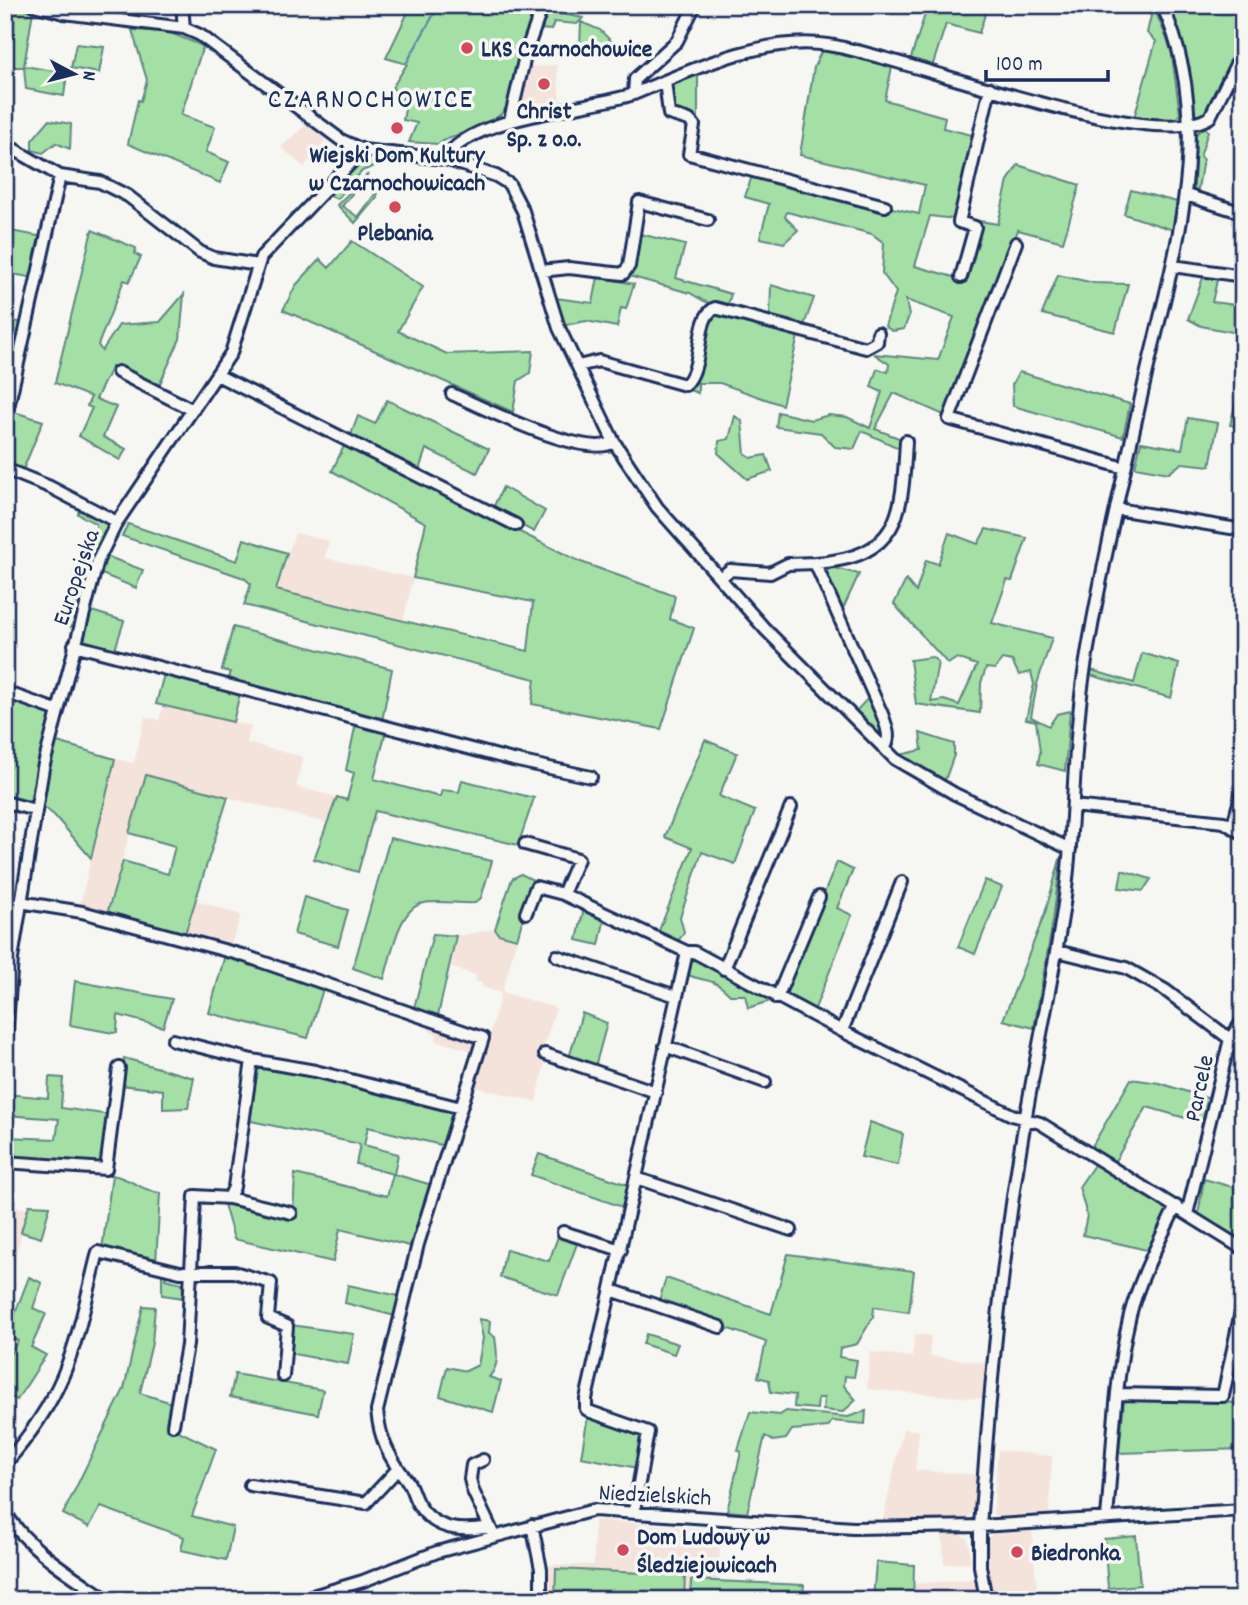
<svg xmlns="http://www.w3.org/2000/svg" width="1248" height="1605" font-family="Dekko,sans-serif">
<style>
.built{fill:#f4e3db}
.green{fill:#a4dfa5;stroke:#608782;stroke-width:2}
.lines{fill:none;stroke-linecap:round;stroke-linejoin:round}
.stream{stroke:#5790a8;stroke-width:2.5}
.minor-casing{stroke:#1b2f5e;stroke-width:16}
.minor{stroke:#f6f6f2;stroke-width:10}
.poi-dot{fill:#d1495b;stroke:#f6f6f2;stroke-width:2.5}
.labels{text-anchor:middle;stroke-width:7;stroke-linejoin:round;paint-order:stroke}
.poi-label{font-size:24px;font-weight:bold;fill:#1b2f5e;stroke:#f6f6f2;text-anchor:start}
.street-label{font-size:24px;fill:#1b2f5e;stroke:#f6f6f2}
.quarter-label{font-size:28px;letter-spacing:2px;fill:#1b2f5e;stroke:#f6f6f2}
</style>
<rect width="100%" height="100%" fill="#f6f6f2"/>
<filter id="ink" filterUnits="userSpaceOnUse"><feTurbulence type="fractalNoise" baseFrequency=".0143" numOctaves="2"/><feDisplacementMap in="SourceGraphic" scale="14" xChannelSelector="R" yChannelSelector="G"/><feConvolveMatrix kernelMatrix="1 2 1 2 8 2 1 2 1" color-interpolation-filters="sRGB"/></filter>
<g filter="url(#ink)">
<path class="built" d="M557 65 560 107 517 114 526 67Z
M307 124 326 140 304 167 281 147Z
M295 533 329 541 325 558 413 578 403 622 276 590Z
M163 707 251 726 247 743 303 757 296 787 337 797 327 823 146 776 106 917 79 909 115 759 134 763 145 717 159 720Z
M195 900 241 915 230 948 184 937Z
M495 929 498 934 517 939 502 992 556 1008 540 1058 545 1062 536 1102 476 1087 501 993 482 987V983L475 981 476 975 451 967 456 936Z
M430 1023 479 1038 477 1052 436 1041 437 1034 428 1031Z
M5 1205 28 1209 14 1262 5 1260Z
M915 1334 931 1336 929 1356 988 1363 985 1399 867 1389 870 1352 912 1357Z
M903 1429 919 1431 915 1470 977 1475 973 1512 967 1519 883 1520Z
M998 1450 1052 1456 1049 1515 997 1517 993 1514Z
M594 1520 722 1530 717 1583 691 1580 690 1600H547L550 1565H594Z
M1032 1529 1037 1593 991 1599 987 1537 998 1532Z
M959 1534 968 1539 971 1562 944 1564 942 1534Z
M974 1579 978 1600H913L914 1584Z"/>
<path class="green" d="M5 5 33 11 24 66 67 73 64 96 26 89 24 67H5Z
M401 5H541L510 108 507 106C495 129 457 131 438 144L409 142 417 123 403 120 406 104 401 101 404 96 392 88 407 64 386 58 409 10Z
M928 5H988L979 33 946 24 932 67 910 61Z
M1144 5H1153L1171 49 1180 114 1173 122 1134 118 1156 41 1147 33 1151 16Z
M1170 5H1243V39L1207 114 1196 116 1194 111 1190 68Z
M546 11 583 18 577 24 554 22 551 30 540 29Z
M581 22 600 30 611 41 594 47 592 55 557 52V45L580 47Z
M132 30 168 32 203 46 181 115 215 127 206 152 229 162 220 183 128 144 138 100 141 101 147 80Z
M76 44 104 47 99 73 71 68Z
M822 50 892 67 885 100 945 117 943 128 976 136 954 219 930 216 915 266 964 280 979 221 998 224 1008 181 1018 165 1080 185 1063 242 1018 230 946 416 894 393 875 429 904 440 903 450 862 431 854 449 835 447 821 433 776 427 778 412 811 420 829 415 847 417 870 428 882 392 871 387 877 369 888 372 889 364 874 354 938 360 954 317 906 300 909 316 904 329 892 331 885 326 896 292 882 273 884 243 872 234 787 212 785 217 798 230 784 243 760 238 769 204 745 197 752 176 919 214 925 185 800 155 814 67Z
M698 73V120L672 112 670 84Z
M49 120 71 124 70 149 56 143 43 153 32 150V140Z
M1204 127 1208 131 1200 157 1203 159 1197 195 1194 194 1195 135Z
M377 158V165L362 171 337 199 328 195 365 159Z
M368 174 342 206 358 217 375 194 371 186 376 188 377 197 355 223 337 205Z
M1131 190 1177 202 1173 230 1124 214Z
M5 230 44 237 36 278 5 273Z
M92 230 136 248 135 254 141 257 129 282 124 280 98 345 102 351 119 325 160 322 184 294 180 339 158 388 112 366 96 399 116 407 103 437 126 449 120 460 79 436 92 408 87 406 91 397 55 383Z
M636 233 685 245 676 278 731 294 727 308 704 301 690 293 629 276Z
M352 241 423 287 398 331 447 354 533 351 530 373 518 381 513 412 283 310 296 285 320 259 329 268Z
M1058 275 1094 283 1128 284 1115 332 1042 314Z
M1204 275 1218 276 1212 302 1243 306V334L1201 326 1188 319Z
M598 277 634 284 626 309 621 308 617 327 586 321 565 325 555 298 593 303Z
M771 285 814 298 803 328 774 320 770 315Z
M719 313 799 332 782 405 720 383H698V393L686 389 700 371 709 324 711 317Z
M5 320 26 323 14 375 5 373Z
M1019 372 1130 404 1123 437 1013 406 1012 385Z
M1243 373V427L1230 425Z
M387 400 489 449 477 473 426 449 418 473 349 440 358 416 375 424Z
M11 411 43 421 23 470 5 465V433Z
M735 416 742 421 745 454 751 458 766 455 772 471 747 479 718 453 719 441 729 439Z
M1188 418 1218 423 1210 466 1182 463 1169 473 1135 467 1141 442 1182 449Z
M344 446 581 562 675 596 670 619 694 628 661 729 532 704 535 679 244 605 251 584 244 578 122 536 128 524 237 561 244 539 287 553 276 590 528 651 533 602 413 578 426 523 332 471Z
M503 487 545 511 534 532 492 510Z
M79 507 110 526 90 570 74 627 65 626 61 617C83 587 64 559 96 529V524L78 514Z
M986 529 1027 538 1012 581 1007 580 1006 583 992 623 1052 638 1037 684 1031 717 1049 726 1057 714 1070 711 1065 771 1038 764 1040 752 1036 721 1026 719 1034 684 1031 672 1019 675 1012 661 1002 659 995 669 986 668 981 683 980 713 916 704 910 660 932 657 938 662 931 702 944 700 959 705 977 665 957 658 948 664 894 604 906 580 916 592 926 560 938 564 949 533 978 544Z
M106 556 143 570 136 588 99 573Z
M830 567 859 574 842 611 823 578Z
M88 610 124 621 114 652 83 644 80 639Z
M233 627 392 669 382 721 227 683 230 672 222 670Z
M1142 653 1179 664 1171 698 1090 675 1091 670 1134 683Z
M164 674 240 693 233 722 156 704Z
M870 696 885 737 882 740 856 711Z
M13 698 52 711 32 804 5 799V720Z
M356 723 386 731 374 779 440 797 442 790 459 792 462 780 534 798 518 845 375 811 358 872 314 859 337 797 347 800 354 773 346 770Z
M920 733 954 744V755L944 783 900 755 922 750Z
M705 740 737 753 719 796 755 811 735 864 702 852 680 917 684 932 677 943 658 933 692 848 665 837Z
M54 741 115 759 91 858 54 815 42 806Z
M146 775 228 797 184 937 106 917 123 861 168 874 175 846 129 833Z
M390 838 492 861 481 898 475 903C458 904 440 900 424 903 398 907 391 958 384 979L353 968Z
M1061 856 1053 921 1034 1028 1003 1020 1045 913Z
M837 862 853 870 837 908 852 915 814 1011 787 999 784 990Z
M1122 870 1151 879 1143 891 1119 888Z
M521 874 537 882 531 890 517 939 498 934 495 929 512 879Z
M985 880 1002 887 975 954 958 947Z
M304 897 348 910 338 946 294 934Z
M584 908 605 917 599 945 577 940Z
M433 934 456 936 437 1020 413 1012Z
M225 955 323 989 308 1038 209 1013Z
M694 956 777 999 748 1008 745 995H730C711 975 706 984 686 974L689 959Z
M75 981 172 999 163 1027 118 1015 117 1032 113 1033 70 1025Z
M582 1013 607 1023 595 1067 569 1058Z
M124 1058 194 1078 188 1108 163 1109V1090L121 1085Z
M255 1066 311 1074 453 1109 455 1112 445 1146 368 1127 364 1145 398 1154 394 1174 432 1185 414 1247 340 1229 333 1262 234 1239 223 1201 293 1217 295 1174 387 1196 393 1174 356 1164 360 1144 246 1120Z
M49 1077 63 1078 61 1108 111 1115 103 1163 5 1160 6 1137 56 1139 59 1119 6 1115 7 1094 48 1098Z
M1131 1079 1159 1083 1213 1100 1206 1124 1147 1107 1115 1161 1091 1148Z
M870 1122 903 1134 898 1165 861 1157Z
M539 1154 631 1186 625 1208 531 1175Z
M1096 1162 1168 1208V1213L1147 1250 1083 1235 1087 1215 1079 1187Z
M112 1175C130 1178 142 1191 160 1193L156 1263 102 1250Z
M1204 1179 1243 1190V1243L1198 1215Z
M29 1205 50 1206 41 1238 21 1232Z
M559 1234 578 1241 558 1295 500 1277 506 1249 549 1261Z
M788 1254 914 1271 909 1312 874 1307 873 1317 857 1344 840 1348 839 1357 857 1360 854 1377 845 1376 844 1386 856 1400 843 1412 823 1410 824 1398H818L817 1409 794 1407 795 1395 771 1392 769 1380 758 1377 766 1342 658 1304 666 1278 771 1314Z
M168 1272 165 1279 182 1283 184 1298 162 1295V1274Z
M29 1277 42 1283 33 1308 46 1314 31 1347 46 1355 17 1400 5 1394V1362L18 1341 7 1334Z
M348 1285 399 1296 395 1316 345 1303Z
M143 1306 155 1307 152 1343 140 1393 172 1403 168 1426 216 1449 192 1516 233 1527 226 1560 181 1550 184 1537 101 1507 89 1527 63 1514 124 1389Z
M479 1319 490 1321 489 1333 495 1337C497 1352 500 1365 489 1377L501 1381 493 1412 440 1396 447 1367 466 1371 478 1365 483 1338Z
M291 1325 354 1334 348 1364 288 1353Z
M646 1334 678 1344 674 1354 643 1344Z
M235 1374 323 1390 318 1414 230 1397Z
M1124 1399 1243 1403V1449L1119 1453Z
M786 1411 848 1417 866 1411 865 1424 832 1421 828 1427 792 1430 786 1439 773 1441 765 1436 747 1513 727 1511 741 1452 738 1450 750 1412 780 1415Z
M588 1415 645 1436 638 1468 581 1457Z
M1136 1536 1140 1585 1108 1588 1104 1539Z
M876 1562 914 1565 913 1600H873Z
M556 1569 685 1575 684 1600H555Z
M691 1580 804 1585 802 1600H690Z"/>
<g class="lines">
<path class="stream" d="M407 62 439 5"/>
<defs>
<path id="minor" d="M34 5 64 13 184 28 200 35 341 140 363 150 445 159 496 176 509 184 523 211 559 328 614 442 657 507 765 629 895 759 955 794 1070 849
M182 5 184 28
M665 81 669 114 689 120 694 125 689 154 885 206
M634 94C691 70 764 35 828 45 904 56 1153 155 1210 117L1243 50
M510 120 526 52 543 5
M5 144 60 176 100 182 128 196 200 252 214 258 258 265
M445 159C471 115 585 110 634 94L635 79 677 41 695 5
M1186 195 1243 213
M1016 243 949 419 1125 468
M1173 266 1243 276
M541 271 569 268 623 274 629 266 639 202 708 220
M961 277 975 227 959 222 990 88
M578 366 599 361 685 385C705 367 694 318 715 308L866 348 877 342 878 333
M118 372 193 410
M217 375 516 525
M452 394C483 408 587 460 614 442
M5 421 60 176
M5 469 50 487 117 522
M1117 509 1243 530
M815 563C901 557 902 514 906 441
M720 578 730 570 770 573 788 564 815 563 882 714C886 725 892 739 884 748
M74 645 513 760 591 777
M5 692 56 710
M5 802 35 810
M1073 806 1224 822 1243 834
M1233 825 1243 788
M525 844 578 859 563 894
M20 902 82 912 242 955 483 1038 418 1244 377 1411C380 1440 389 1457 406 1479 412 1486 413 1496 418 1504 435 1531 461 1532 490 1527L494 1536
M526 913 536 887 563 894 687 952
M1057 951 1126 968 1165 990 1230 1039 1187 1214
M557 956 676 996
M724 969 791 807
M777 998 819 897
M1243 1020 1230 1039 1243 1048
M842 1031 902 882
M665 1046 765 1082
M5 1050 12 959 43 768 98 560 117 522 231 353 261 257 363 150
M545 1054 656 1092
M252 1060 315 1071 461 1108
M5 1162 106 1169 119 1068
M636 1178 791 1230
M229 1198 291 1213
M563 1232 621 1250
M611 1290 720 1327
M1118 1394 1223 1396 1243 1302
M173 1425 187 1345 195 1196 229 1198 234 1187 252 1060 173 1040
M483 1460 472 1465 470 1479 473 1491 490 1527
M5 1464C70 1390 75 1344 98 1252L180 1272H234L271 1283 268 1318 287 1326 283 1376
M250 1485 366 1503 396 1471
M634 1511 648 1432 591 1412 586 1409V1399L687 952H694L842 1031 1012 1115 1040 1123 1243 1249
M5 1512C28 1550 72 1575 108 1600
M1107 1518C1113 1451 1114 1381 1130 1315 1140 1277 1159 1242 1176 1206
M532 1525 541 1569V1600
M299 1600 363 1581 437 1552 594 1510 853 1528 980 1526 1243 1510
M986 1600 980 1566V1526C989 1406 999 1283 1018 1164 1031 1077 1051 991 1064 904 1075 828 1072 750 1084 673 1099 576 1123 480 1144 384 1172 261 1219 128 1162 5"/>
</defs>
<use href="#minor" class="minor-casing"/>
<use href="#minor" class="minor"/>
</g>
</g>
<g class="poi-dot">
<circle cx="467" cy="48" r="7"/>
<circle cx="544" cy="84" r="7"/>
<circle cx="397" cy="128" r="7"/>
<circle cx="395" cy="207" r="7"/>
<circle cx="623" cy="1550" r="7"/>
<circle cx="1017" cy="1552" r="7"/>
</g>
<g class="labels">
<g class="poi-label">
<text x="481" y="56">LKS Czarnochowice</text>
<text x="544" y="118" text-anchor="middle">Christ<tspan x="544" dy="28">Sp. z o.o.</tspan></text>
<text x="397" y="162" text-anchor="middle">Wiejski Dom Kultury<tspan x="397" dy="28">w Czarnochowicach</tspan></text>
<text x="395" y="240" text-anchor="middle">Plebania</text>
<text x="637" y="1544">Dom Ludowy w<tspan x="637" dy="28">Śledziejowicach</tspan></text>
<text x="1031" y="1560">Biedronka</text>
</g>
<g class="street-label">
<text transform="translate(75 577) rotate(-71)" y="8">Europejska</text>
<text transform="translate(1198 1088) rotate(-78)" y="8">Parcele</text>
<text transform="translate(655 1494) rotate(3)" y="8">Niedzielskich</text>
</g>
<g class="quarter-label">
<text x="371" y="107">CZARNOCHOWICE</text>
</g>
</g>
<rect width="1248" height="1605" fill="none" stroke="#f6f6f2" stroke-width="28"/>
<rect x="14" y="14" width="1220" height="1577" fill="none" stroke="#1b2f5e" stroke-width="2.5" filter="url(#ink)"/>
<g transform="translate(74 74) rotate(97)" stroke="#f6f6f2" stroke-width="5" paint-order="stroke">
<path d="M0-5L12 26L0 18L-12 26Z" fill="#1b2f5e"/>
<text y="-10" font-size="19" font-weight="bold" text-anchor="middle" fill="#1b2f5e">N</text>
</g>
<path d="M986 70v10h122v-10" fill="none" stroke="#1b2f5e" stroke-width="3.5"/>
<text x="996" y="70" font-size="21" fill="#1b2f5e" stroke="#f6f6f2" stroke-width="5" paint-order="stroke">100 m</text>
</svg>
